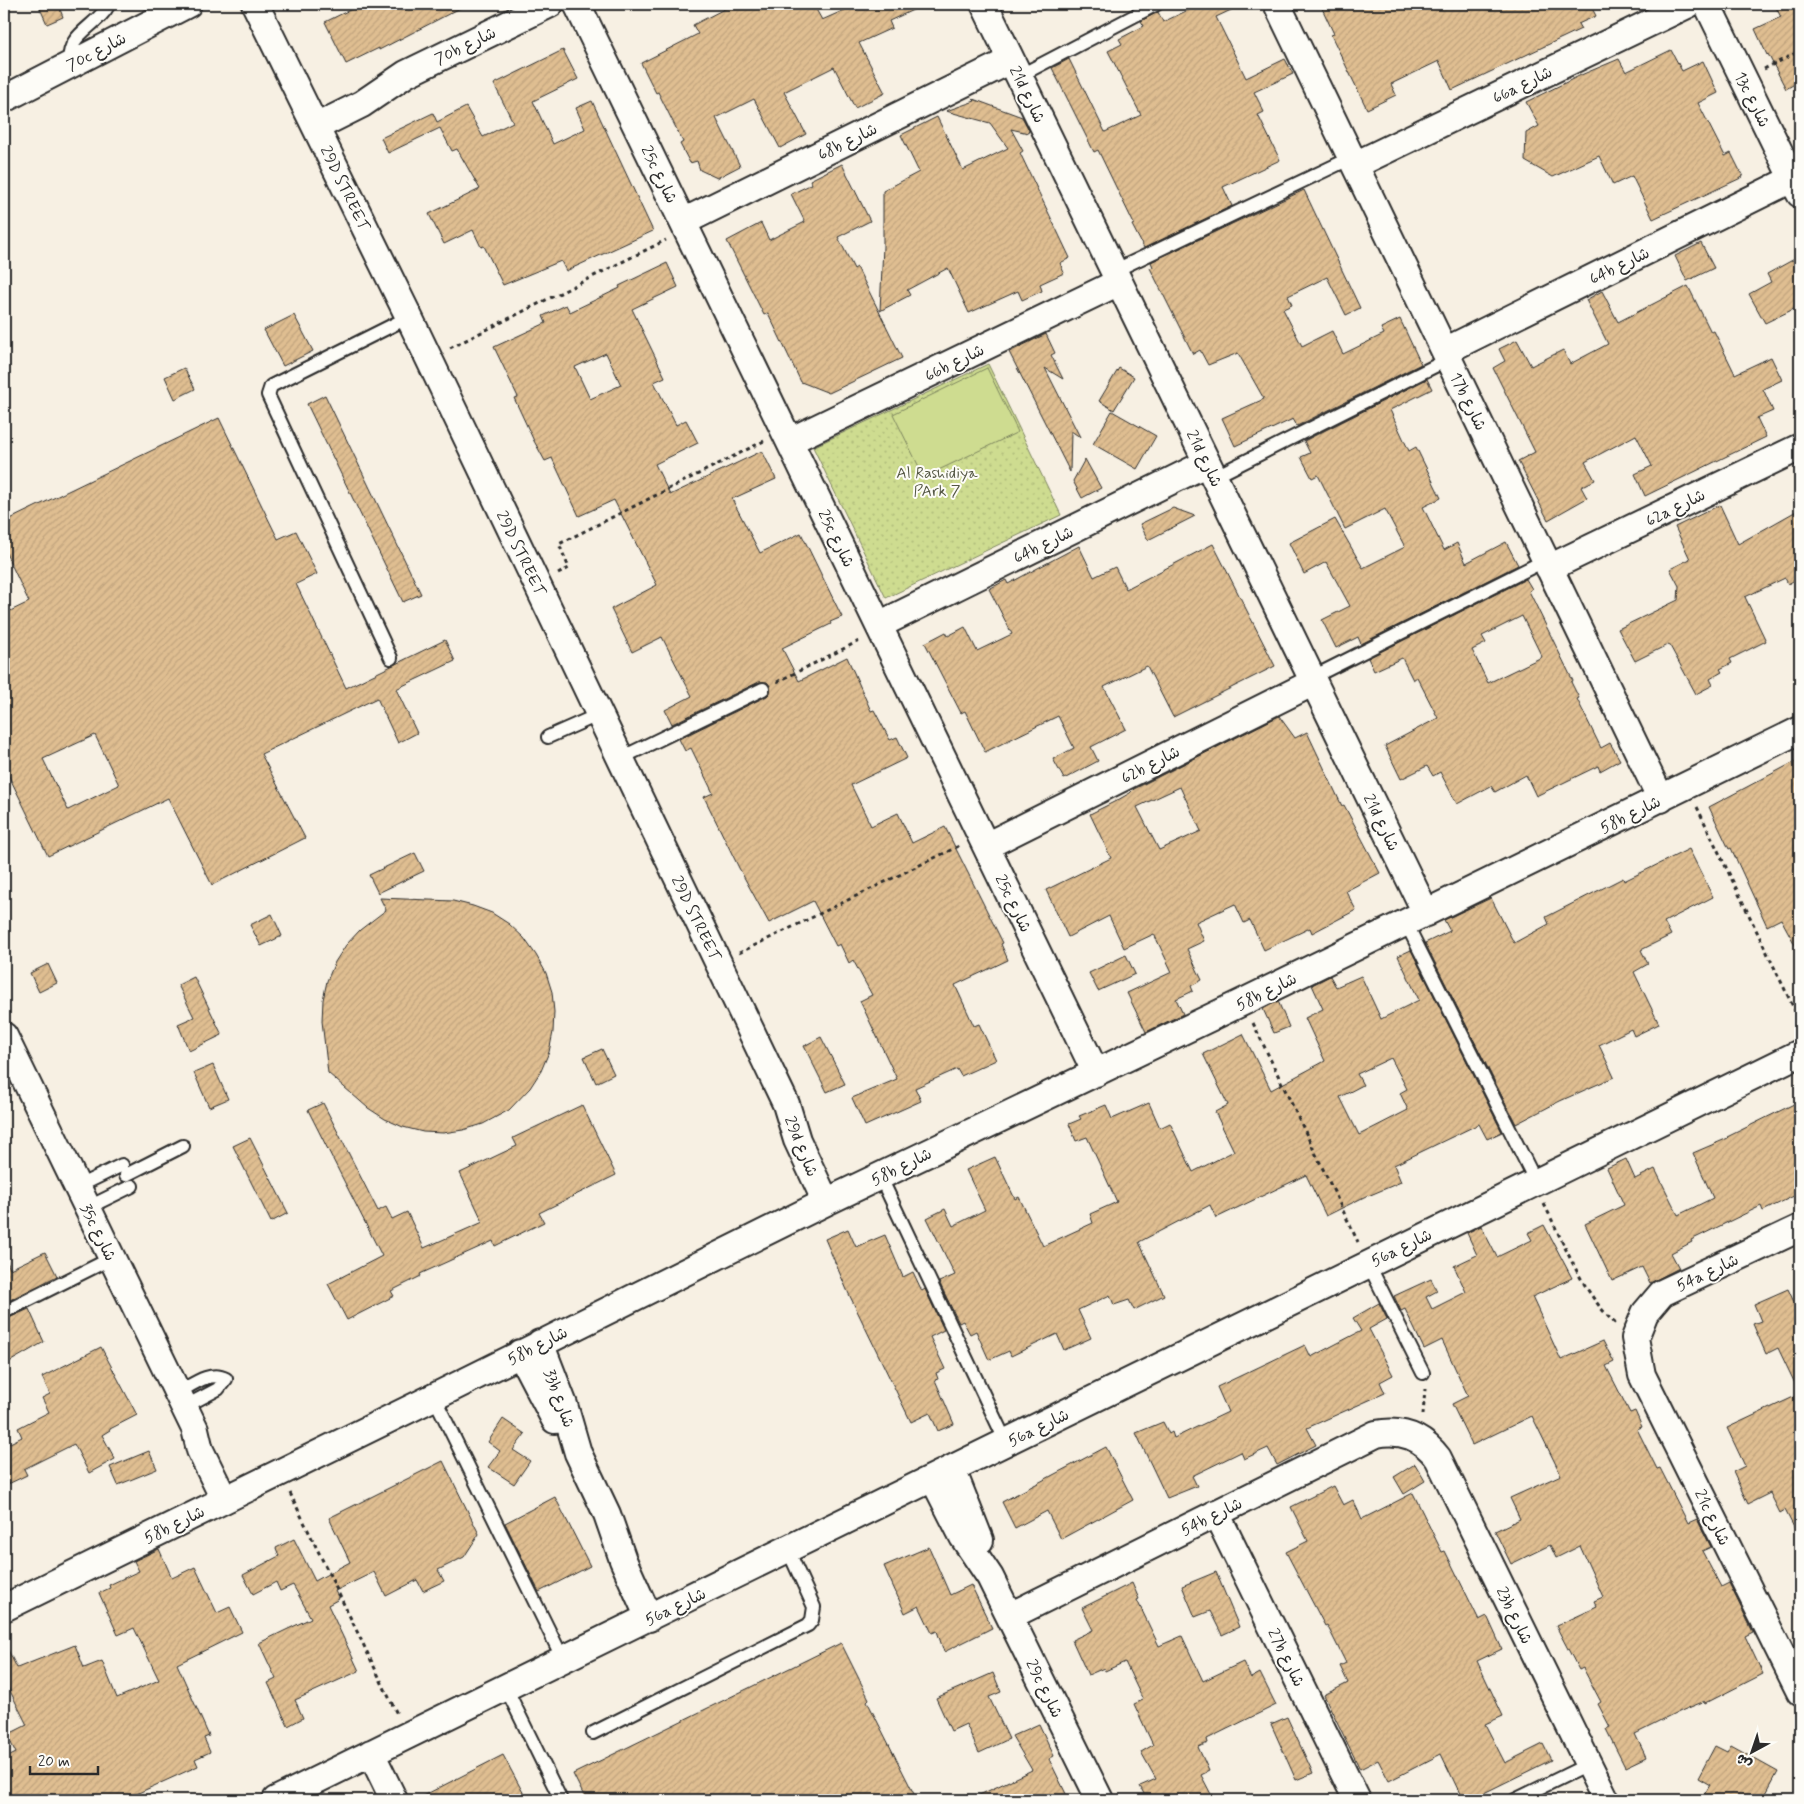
<svg xmlns="http://www.w3.org/2000/svg" width="1804" height="1804" font-family="Mynerve,'Playpen Sans Arabic',sans-serif">
<style>
.grass{fill:url(#grass-dots);stroke:#7c845e}
.garden{fill:#cedc90;stroke:#7c845e}
.building{fill:url(#building-hatch);stroke:#2b2b2b;fill-rule:evenodd}
.lines{fill:none;stroke-linecap:round;stroke-linejoin:round}
.service-casing{stroke:#2b2b2b;stroke-width:16}
.minor-casing{stroke:#2b2b2b;stroke-width:30}
.path{stroke:#2b2b2b;stroke-width:3;stroke-dasharray:4 4;stroke-linecap:butt}
.service{stroke:#fdfcf7;stroke-width:12}
.minor{stroke:#fdfcf7;stroke-width:26}
.labels{text-anchor:middle;stroke-width:4;stroke-linejoin:round;paint-order:stroke}
.street-label{font-size:16px;fill:#2b2b2b;stroke:#fdfcf7}
.park-label{font-size:16px;fill:#545744;stroke:#fdfcf7}
</style>
<defs>
<pattern id="grass-dots" width="8" height="8" patternUnits="userSpaceOnUse" patternTransform="scale(1.25)"><rect width="8" height="8" fill="#cedc90"/><path d="M2 2h.1M6 6h.1" fill="none" stroke="#b1bd7c" stroke-width="1.8" stroke-linecap="round"/></pattern>
<pattern id="building-hatch" width="6" height="6" patternUnits="userSpaceOnUse" patternTransform="scale(1.25)"><rect width="6" height="6" fill="#dfbe91"/><path d="M-1 1l2-2M0 6l6-6M5 7l2-2" fill="none" stroke="#c0a37d"/></pattern>
</defs>
<rect width="100%" height="100%" fill="#f7f0e3"/>
<filter id="ink" filterUnits="userSpaceOnUse"><feTurbulence type="fractalNoise" baseFrequency=".02" numOctaves="2"/><feDisplacementMap in="SourceGraphic" scale="10" xChannelSelector="R" yChannelSelector="G"/><feConvolveMatrix kernelMatrix="1 2 1 2 8 2 1 2 1" color-interpolation-filters="sRGB"/></filter>
<g filter="url(#ink)">
<path class="grass" d="M988 364 1061 515 886 598 813 447Z"/>
<path class="garden" d="M987 368 1018 432 924 477 893 414Z"/>
<path class="building" d="M38 4H58L63 17 47 24Z
M362 4H468L379 50V48L346 64 325 22Z
M734 4H813L822 20 858 4H926L889 21 892 28 859 43 885 93 855 108 834 67 784 92 806 134 780 148 754 99 716 118 740 166 717 178 700 170 697 161 690 163 680 144 683 142 658 92 656 93 641 63 698 34 693 25Z
M1201 4H1244L1216 17 1246 78 1285 59 1293 74 1254 92 1264 112 1258 115 1280 160 1223 187 1232 206 1144 248 1132 225 1134 224 1098 150 1094 152 1052 68 1069 59 1105 132 1141 115 1108 51 1122 44 1119 39 1144 26 1141 21 1158 12 1163 22Z
M1320 4H1590L1596 16 1578 24 1581 29 1452 90 1439 61 1391 84 1396 95 1367 109 1331 35 1334 34Z
M1774 4H1800V81L1786 89 1768 54 1767 55 1755 29 1781 17Z
M563 50 578 79 533 101 553 144 585 129 576 108 592 101 653 231 566 271 561 261 503 285 484 246 481 247 473 230 444 244 429 214 480 189 457 149 452 151 440 128 388 153 381 138 433 113 437 122 466 107 483 137 513 122 494 84Z
M1671 50 1682 71 1703 61 1718 93 1698 103 1725 156 1731 153 1743 177 1653 219 1632 176 1613 185 1599 156 1553 177 1525 161 1526 133 1539 126 1526 102 1581 75 1619 59 1626 72Z
M973 99 1022 117 1029 130 1028 133 1011 129 1023 151 1020 153 1070 258 1060 263 1064 273 1040 284 1042 291 1022 300 1018 291 969 313 948 268 907 290 910 295 880 311 883 246V191L919 172 901 135 937 117 963 170 1008 148 990 123 946 111 975 101Z
M842 164 870 221 838 237 854 269 857 267 902 358 829 393 801 382 768 313 764 315 727 241 761 223 769 240 805 222 791 194 812 184 810 180Z
M1304 190 1360 308 1346 315 1327 277 1288 296 1292 305 1283 309 1302 346 1332 331 1343 354 1384 334 1381 328 1400 319 1421 364 1297 426 1293 419 1235 446 1222 418 1264 399 1238 353 1208 365 1200 350 1193 354 1150 268 1153 267 1151 262Z
M1701 243 1714 268 1687 281 1675 256Z
M1800 256V306L1765 323 1749 294 1771 282 1767 274Z
M667 263 678 287 632 309 665 377 654 382 676 425 686 420 698 443 655 464 670 495 762 451 776 479 732 499 760 553 801 533 842 617 830 622 831 624 782 648 799 681 847 657 871 711 874 710 890 740 897 737 907 758 851 785 871 826 898 813 912 843 945 827 1003 943 1001 944 1008 960 955 985 974 1026 979 1024 996 1060 961 1076 957 1069 915 1088 921 1101 865 1126 852 1098 897 1079 860 1001 872 995 853 960 849 963 840 944 836 946 813 901 769 923 739 868 704 797 713 793 691 748 685 751 679 739 767 696 770 693V686L767 682H759L672 724 665 710 692 696 662 637 632 652 611 609 657 585 614 500 579 516 552 458 545 461 534 441 514 398 518 397 494 347 546 323 543 316 566 305 570 312 620 288 619 286ZM606 353 621 385 590 399 575 367Z
M1688 286 1711 332 1714 331 1735 374 1771 357 1782 380 1763 389 1773 411 1757 418 1766 437 1645 496 1635 474 1652 466 1636 435 1585 462 1595 480 1581 487 1587 498 1548 520 1518 461 1535 452 1493 368 1505 361 1499 349 1517 340 1531 366 1563 350 1570 364 1608 344 1586 300 1602 291 1618 322Z
M294 315 313 351 283 366 264 330Z
M1046 334 1055 353 1051 355 1063 379 1045 368 1080 437 1071 431 1070 472 1009 352Z
M184 368 195 389 175 399 165 377Z
M1119 368 1134 377 1114 410 1099 401Z
M1427 379 1432 389 1390 410 1409 451 1416 447 1441 498 1423 507 1444 550 1457 543 1466 563 1506 542 1518 565 1361 644 1358 637 1336 648 1322 620 1350 606 1326 562 1304 574 1289 543 1335 519 1363 568 1405 547 1385 509 1345 529 1318 475 1312 478 1301 457 1310 453 1304 441Z
M325 395 421 594 403 602 307 404Z
M1112 411 1156 436 1137 469 1093 444Z
M219 418 278 539 296 531 317 574 296 584 346 688 445 640 455 661 396 689 417 733 398 743 377 698 261 754 305 838 212 885 168 798 48 856 4 766V614L29 602 4 549V522ZM95 735 119 785 68 810 43 759Z
M1085 459 1101 488 1082 498 1073 481Z
M1720 505 1738 544 1800 509V577L1788 584 1785 578 1745 597 1766 641 1730 659 1732 663 1720 669 1722 672 1710 679 1713 685 1696 694 1669 644 1635 661 1618 629 1678 600 1679 586 1670 569 1690 559 1675 527Z
M1173 508 1195 516 1148 540 1140 524Z
M1213 544 1275 666 1173 717 1147 666 1104 687 1126 729 1091 747 1098 761 1064 779 1053 759 1074 748 1058 716 985 752 965 711 961 713 925 643 946 632 948 636 965 627 977 651 1012 634 989 589 1006 580 1008 584 1079 546 1094 577 1115 567 1126 589Z
M1526 579 1532 589 1529 591 1573 681 1571 682 1579 698 1577 699 1601 748 1610 743 1620 760 1600 771 1598 766 1536 796 1526 775 1495 792 1491 786 1457 804 1440 772 1433 776 1427 766 1401 779 1385 746 1438 718 1417 677 1413 680 1402 658 1374 671 1368 658ZM1522 616 1542 657 1488 683 1472 650 1486 643 1482 636Z
M1279 716 1295 738 1307 732 1342 806 1344 805 1380 873 1346 891 1356 910 1312 933 1310 928 1264 950 1250 920 1244 923 1235 904 1196 922 1204 941 1187 949 1202 980 1191 986 1193 991 1176 999 1183 1014 1146 1032 1127 993 1172 972 1154 934 1124 948 1109 916 1068 937 1046 890 1111 858 1090 814 1116 801 1130 793 1134 789ZM1180 787 1201 831 1159 850 1137 807Z
M1800 759V954L1781 919 1767 926 1731 848 1729 849 1709 807Z
M1689 849 1713 897 1664 922 1671 935 1641 950 1648 964 1634 972 1659 1024 1634 1036 1631 1029 1599 1045 1614 1077 1560 1101 1516 1124 1425 943 1450 931 1444 920 1491 898 1514 943 1549 924 1546 917 1623 878 1624 881Z
M415 853 424 871 378 893 369 875Z
M380 898 453 901 473 906 492 913 509 924 524 938 536 955 546 973 552 992 554 1012 553 1032 549 1052 541 1071 530 1088 509 1110 483 1124 463 1130 443 1133 423 1132 403 1127 385 1119 368 1108 328 1073 322 1021 323 1000 327 981 335 962 346 945 360 930 386 910Z
M272 914 282 936 261 946 250 925Z
M1411 950 1502 1132 1487 1139 1479 1124 1429 1148 1394 1165 1401 1182 1368 1196V1195L1326 1216 1306 1175 1216 1218 1210 1205 1139 1242 1164 1295 1134 1310 1129 1300 1114 1305 1110 1295 1078 1310 1091 1338 1064 1350 1057 1334 1011 1356 1009 1351 989 1360 976 1331 970 1334 963 1321 959 1323 939 1282 955 1275 927 1218 945 1209 953 1226 985 1210 966 1170 995 1157 1015 1199 1019 1197 1043 1246 1093 1223 1090 1214 1117 1202 1087 1137 1076 1141 1069 1124 1081 1119 1079 1116 1106 1105 1112 1119 1149 1103 1160 1128 1170 1123 1193 1172 1234 1151 1215 1112 1228 1105 1203 1054 1243 1034 1271 1090 1325 1061 1305 1018 1323 1009 1312 985 1330 976 1336 987 1361 976 1381 1019 1419 1000 1398 956ZM1391 1058 1407 1089 1400 1093 1408 1110 1359 1135 1340 1097 1363 1085 1357 1074Z
M1126 955 1135 974 1098 991 1089 973Z
M48 964 57 983 39 992 30 973Z
M194 977 222 1035 189 1051 178 1024 194 1017 178 985Z
M1278 1001 1289 1027 1274 1033 1263 1009Z
M821 1037 845 1084 827 1092 804 1046Z
M602 1049 614 1074 596 1083 584 1057Z
M213 1065 228 1099 209 1107 194 1073Z
M1800 1101V1193L1763 1211 1761 1206 1691 1240 1692 1242 1671 1253 1679 1268 1650 1283 1642 1267 1612 1281 1585 1224 1624 1205 1607 1168 1626 1159 1635 1179 1655 1169 1678 1215 1713 1198 1693 1153 1728 1138 1727 1137Z
M323 1103 378 1211 386 1207 392 1219 407 1212 424 1248 483 1222 460 1173 517 1146 513 1138 582 1105 616 1175 539 1213 544 1222 495 1246 493 1241 420 1274 421 1276 391 1291 394 1296 347 1320 328 1284 382 1256 308 1110Z
M250 1138 288 1213 271 1222 233 1146Z
M1544 1225 1572 1278 1532 1297 1561 1360 1603 1341 1614 1362 1606 1366 1630 1413 1635 1411 1642 1427 1637 1429 1657 1469 1660 1468 1688 1523 1697 1519 1711 1547 1702 1551 1721 1587 1729 1583 1753 1632 1745 1636 1763 1674 1706 1703 1705 1701 1681 1711 1635 1734 1646 1757 1625 1767 1606 1729 1610 1727 1598 1704 1601 1702 1583 1668 1579 1670 1556 1626 1597 1607 1594 1601 1603 1597 1580 1546 1556 1558 1550 1545 1511 1564 1495 1531 1520 1519 1510 1498 1561 1475 1532 1416 1472 1445 1452 1404 1468 1396 1442 1340 1424 1349 1405 1309 1401 1311 1394 1296 1431 1279 1437 1291 1426 1297 1432 1309 1466 1292 1454 1266 1477 1255 1467 1233 1481 1226 1497 1257 1532 1240 1528 1233Z
M848 1229 856 1247 885 1235 903 1277 913 1272 922 1291 925 1289 944 1330 930 1337 945 1369 936 1373 938 1379 935 1380 954 1424 938 1431 930 1413 911 1422 847 1290 825 1239Z
M45 1252 57 1276 4 1303V1254L10 1269Z
M1788 1289 1794 1302 1800 1299V1539L1785 1510 1780 1513 1770 1493 1748 1504 1733 1472 1745 1466 1727 1428 1800 1394 1778 1348 1766 1354 1753 1324 1761 1321 1754 1304Z
M1379 1303 1387 1319 1369 1329 1393 1375 1380 1382 1385 1393 1307 1428 1316 1445 1277 1465 1268 1448 1244 1459 1241 1452 1192 1476 1197 1486 1167 1498 1136 1433 1163 1422 1169 1434 1172 1432 1174 1438 1228 1412 1217 1387 1305 1345 1311 1357 1361 1331 1353 1318Z
M29 1309 44 1342 4 1365V1320Z
M101 1347 137 1415 110 1429V1430L102 1435 115 1459 89 1473 74 1444 24 1469 27 1475 4 1486V1446L22 1437 18 1428 49 1412 42 1398 50 1394 42 1377Z
M503 1419 525 1434 513 1450 530 1461 514 1484 488 1467 500 1451 488 1442Z
M1106 1447 1133 1500 1061 1539 1047 1511 1015 1528 1002 1502Z
M149 1451 157 1469 118 1485 110 1467Z
M443 1461 479 1534 464 1557 438 1570 444 1581 423 1591 417 1580 386 1596 374 1572 335 1591 339 1599 328 1605 359 1671 295 1700 303 1718 288 1726 268 1683 276 1679 259 1643 311 1618 293 1585 280 1591 276 1582 253 1594 243 1575 279 1556 276 1548 294 1539 315 1581 350 1562 329 1518Z
M1415 1464 1425 1481 1404 1494 1394 1477Z
M1333 1486 1343 1505 1353 1500 1362 1519 1413 1493 1442 1552 1445 1551 1479 1620 1487 1616 1502 1649 1477 1661 1503 1716 1485 1724 1505 1763 1543 1744 1551 1760 1484 1793 1488 1800H1463L1441 1754 1389 1781 1378 1760 1360 1769 1324 1695 1348 1683 1340 1666 1346 1663 1327 1625 1325 1626 1286 1552 1308 1541 1291 1507Z
M555 1497 590 1566 539 1592 505 1523Z
M929 1547 950 1595 971 1585 992 1628 944 1652 937 1631 932 1633 919 1606 905 1613 884 1566Z
M159 1549 172 1578 195 1567 217 1613 230 1607 242 1632 177 1664 209 1736 204 1738 210 1752 195 1759 198 1766 123 1800H4V1759L16 1753 7 1735 27 1725 4 1679V1642L17 1668 75 1645 84 1668 102 1661 117 1698 159 1680 134 1628 118 1635 99 1593 110 1588 109 1585 139 1571 134 1561Z
M1216 1572 1239 1627 1222 1635 1210 1611 1195 1617 1182 1586Z
M1132 1583 1139 1599 1137 1600 1159 1646 1182 1636 1203 1681 1243 1662 1251 1678 1260 1673 1276 1705 1207 1739 1208 1743 1198 1747 1209 1771 1201 1775 1214 1800H1147L1140 1786 1156 1779 1141 1752 1153 1745 1134 1704 1143 1700 1125 1662 1105 1671 1104 1668 1088 1675 1072 1640 1093 1630 1082 1608Z
M841 1643 869 1699 867 1701 917 1800H658L655 1794 642 1800H586L573 1774Z
M993 1673 1001 1692 989 1697 1009 1739 979 1753 966 1724 951 1731 936 1698Z
M1287 1717 1313 1773 1296 1780 1271 1724Z
M1039 1724 1054 1756 1049 1759 1069 1800H969L1032 1770 1012 1736Z
M1715 1746 1727 1752 1731 1746 1778 1772 1763 1800H1701L1710 1785 1698 1778Z
M503 1755 527 1800H415Z"/>
<g class="lines">
<defs>
<path id="service" d="M70 65C65 33 97 28 109 4
M1019 76 1157 4
M1114 271 1351 158
M1214 477 1449 359
M391 658 268 395 271 386 409 317
M1311 678 1546 560
M548 737 600 714
M621 758 763 689
M1406 923 1536 1182
M126 1175 183 1146
M880 1176 1006 1442
M77 1187 122 1165
M87 1208 132 1186
M1368 1263 1423 1373
M4 1312 112 1258
M177 1393C192 1385 210 1370 226 1379L218 1389 184 1407
M434 1397 563 1659
M506 1688 561 1800
M593 1733 808 1625 812 1620 814 1607 788 1550
M1515 1800 1589 1764"/>
<path id="minor" d="M255 4 409 317 786 1104 797 1140 826 1202
M577 4 1096 1073
M984 4 1426 913
M1277 4 1661 799
M1707 4 1800 194
M4 99 188 4
M316 127 362 104 406 74 550 4
M1355 165 1689 4
M683 222 1011 60
M1445 351 1792 179
M790 441 1119 282
M1549 568 1800 447
M879 625 1207 463
M986 846 1314 682
M4 1036 195 1429 200 1450 224 1499
M1800 1228 1662 1293 1645 1313 1635 1338 1642 1375 1800 1692
M540 1343 564 1405 578 1453 607 1514 623 1560 649 1618
M520 1353 555 1420
M952 1469 980 1540
M933 1478 963 1537 990 1577 1100 1800
M1216 1513 1357 1800
M4 1608 434 1397 826 1202 1243 1002 1800 730
M1010 1616 1376 1434C1402 1429 1422 1437 1438 1458L1606 1800
M371 1753 394 1800
M276 1800C784 1551 1292 1301 1800 1053"/>
</defs>
<use href="#service" class="service-casing"/>
<use href="#minor" class="minor-casing"/>
<path class="path" d="M1764 69 1800 51
M450 348 666 240
M558 574 569 568 559 544 764 441
M777 682 859 641
M1697 807 1800 1021
M739 953 961 845
M1253 1023 1358 1242
M1544 1204C1564 1243 1583 1295 1616 1324
M1423 1415 1425 1389
M290 1493 397 1714"/>
<use href="#service" class="service"/>
<use href="#minor" class="minor"/>
</g>
</g>
<g class="labels">
<g class="street-label">
<text transform="translate(465 45) rotate(-26)" y="6">70b شارع</text>
<text transform="translate(96 51) rotate(-27)" y="6">70c شارع</text>
<text transform="translate(1522 84) rotate(-26)" y="6">66a شارع</text>
<text transform="translate(1028 94) rotate(64)" y="6">21d شارع</text>
<text transform="translate(1753 99) rotate(64)" y="6">13c شارع</text>
<text transform="translate(847 141) rotate(-26)" y="6">68b شارع</text>
<text transform="translate(660 174) rotate(64)" y="6">25c شارع</text>
<text transform="translate(346 188) rotate(64)" y="6">29D STREET</text>
<text transform="translate(1619 265) rotate(-26)" y="6">64b شارع</text>
<text transform="translate(954 362) rotate(-26)" y="6">66b شارع</text>
<text transform="translate(1469 401) rotate(64)" y="6">17b شارع</text>
<text transform="translate(1205 458) rotate(64)" y="6">21d شارع</text>
<text transform="translate(1675 507) rotate(-26)" y="6">62a شارع</text>
<text transform="translate(837 538) rotate(64)" y="6">25c شارع</text>
<text transform="translate(1043 544) rotate(-26)" y="6">64b شارع</text>
<text transform="translate(522 553) rotate(64)" y="6">29D STREET</text>
<text transform="translate(1150 764) rotate(-27)" y="6">62b شارع</text>
<text transform="translate(1630 814) rotate(-26)" y="6">58b شارع</text>
<text transform="translate(1382 822) rotate(64)" y="6">21d شارع</text>
<text transform="translate(1014 903) rotate(64)" y="6">25c شارع</text>
<text transform="translate(697 918) rotate(64)" y="6">29D STREET</text>
<text transform="translate(1266 991) rotate(-26)" y="6">58b شارع</text>
<text transform="translate(802 1146) rotate(68)" y="6">29d شارع</text>
<text transform="translate(901 1166) rotate(-26)" y="6">58b شارع</text>
<text transform="translate(99 1232) rotate(64)" y="6">35c شارع</text>
<text transform="translate(1401 1247) rotate(-26)" y="6">56a شارع</text>
<text transform="translate(1707 1272) rotate(-25)" y="6">54a شارع</text>
<text transform="translate(537 1345) rotate(-27)" y="6">58b شارع</text>
<text transform="translate(560 1398) rotate(70)" y="6">33b شارع</text>
<text transform="translate(1038 1427) rotate(-26)" y="6">56a شارع</text>
<text transform="translate(1211 1516) rotate(-26)" y="6">54b شارع</text>
<text transform="translate(1713 1517) rotate(64)" y="6">21c شارع</text>
<text transform="translate(174 1524) rotate(-26)" y="6">58b شارع</text>
<text transform="translate(675 1606) rotate(-26)" y="6">56a شارع</text>
<text transform="translate(1515 1615) rotate(64)" y="6">23b شارع</text>
<text transform="translate(1287 1657) rotate(64)" y="6">27b شارع</text>
<text transform="translate(1045 1688) rotate(64)" y="6">29c شارع</text>
</g>
<g class="park-label">
<text x="937" y="478">Al Rashidiya<tspan x="937" dy="18">PArk 7</tspan></text>
</g>
</g>
<rect width="1804" height="1804" fill="none" stroke="#fdfcf7" stroke-width="20"/>
<rect x="10" y="10" width="1784" height="1784" fill="none" stroke="#2b2b2b" stroke-width="2" filter="url(#ink)"/>
<g transform="translate(1752 1752) rotate(220)" stroke="#fdfcf7" stroke-width="4" paint-order="stroke">
<path d="M0-4L9 19L0 12L-9 19Z" fill="#2b2b2b"/>
<text y="-8" font-size="14" font-weight="bold" text-anchor="middle" fill="#2b2b2b">ش</text>
</g>
<path d="M30 1766v8h68v-8" fill="none" stroke="#2b2b2b" stroke-width="2.5"/>
<text x="38" y="1766" font-size="15" fill="#2b2b2b" stroke="#fdfcf7" stroke-width="4" paint-order="stroke">20 m</text>
</svg>
